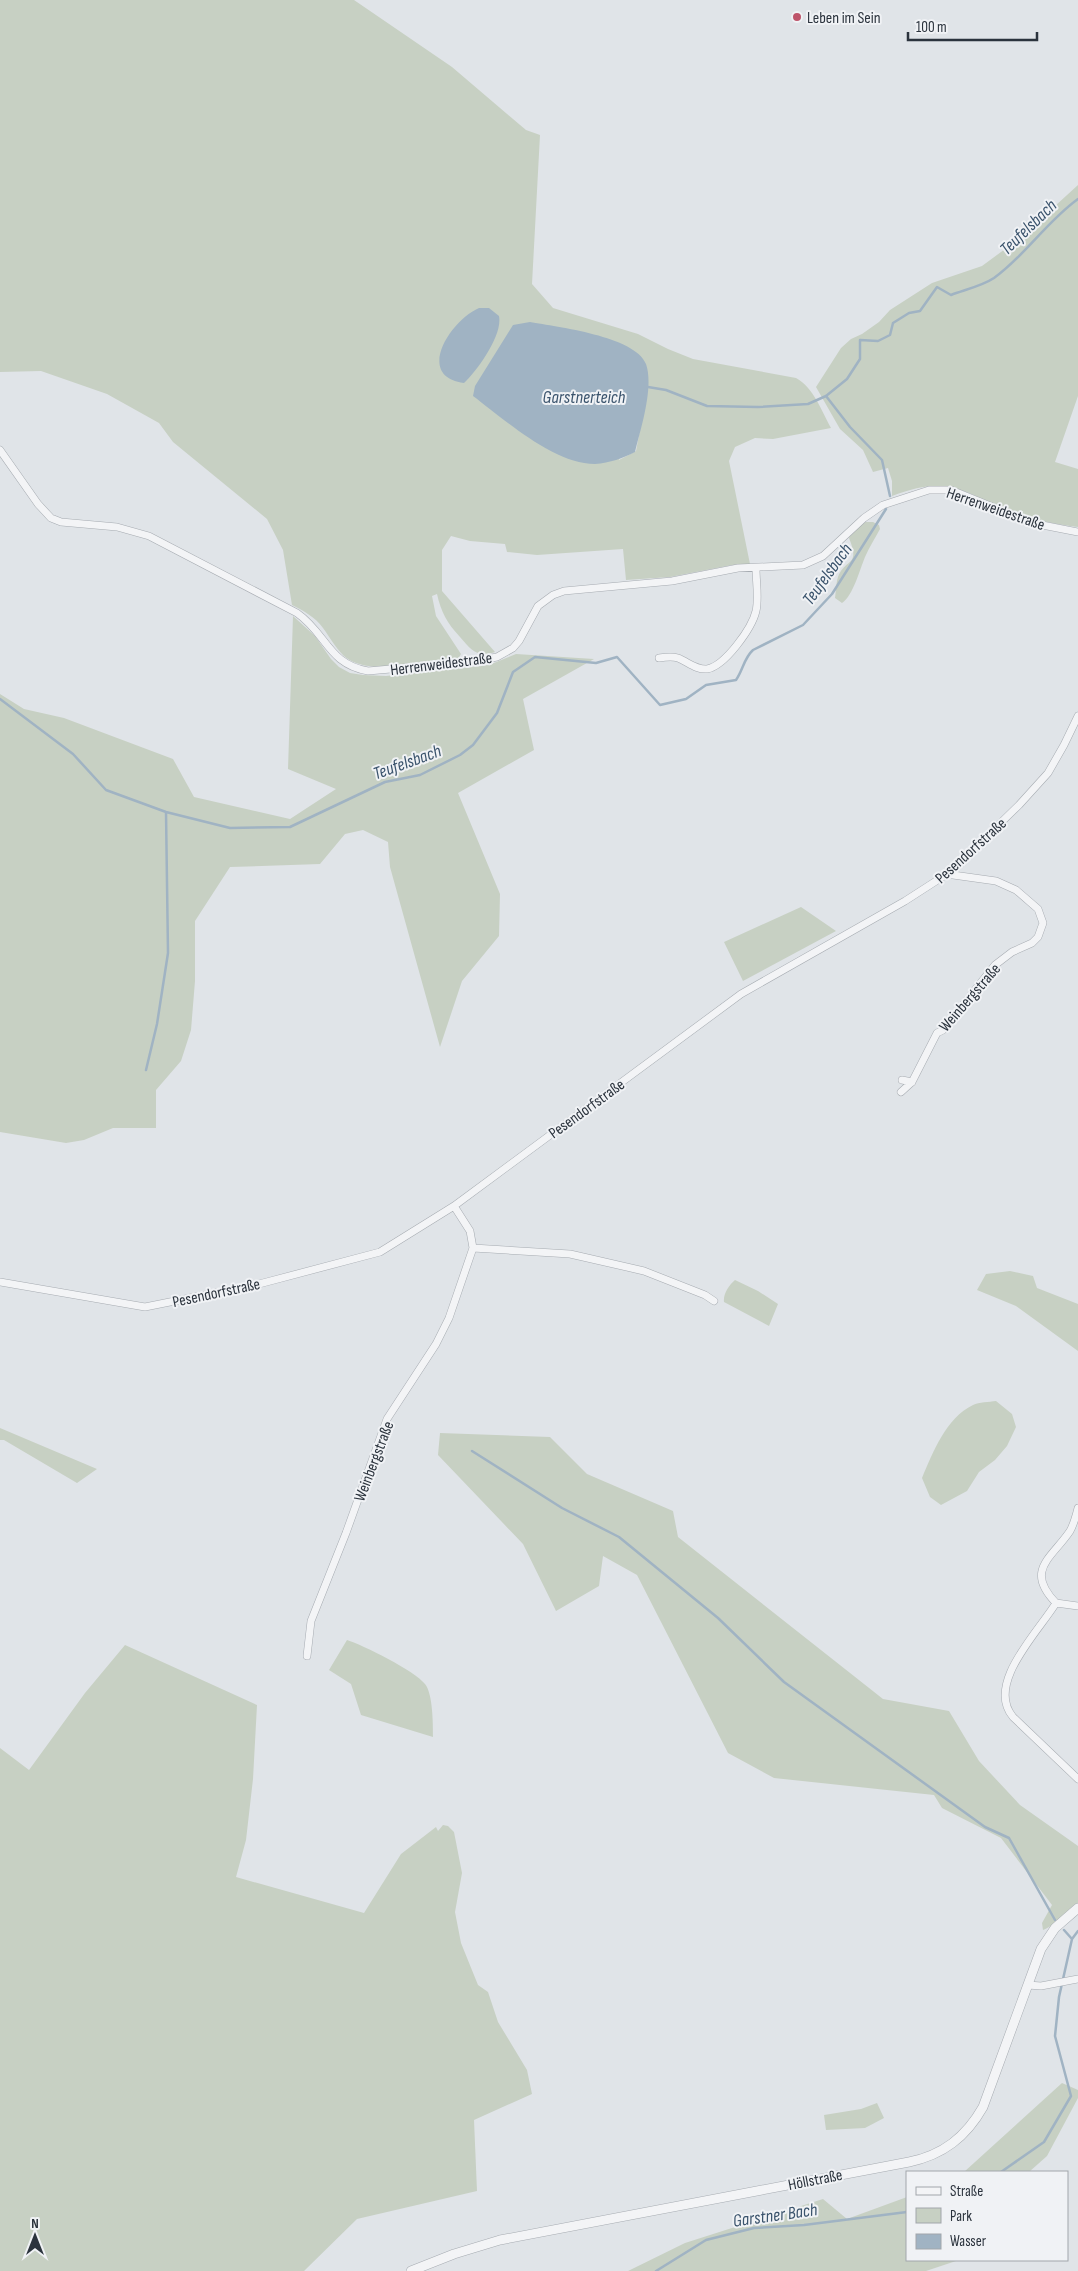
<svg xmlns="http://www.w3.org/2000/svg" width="1078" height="2271" font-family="'Sofia Sans Condensed',sans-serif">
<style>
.green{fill:#c7d0c3;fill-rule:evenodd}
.water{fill:#a0b3c3}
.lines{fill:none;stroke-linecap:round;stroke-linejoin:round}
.stream{stroke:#a0b3c3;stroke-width:2.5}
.minor-casing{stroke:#a6abb1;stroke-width:8}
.tertiary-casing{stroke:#a6abb1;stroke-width:10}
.minor{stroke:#f3f4f6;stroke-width:7}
.tertiary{stroke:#f3f4f6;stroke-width:9}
.poi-dot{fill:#be546a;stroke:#f0f2f5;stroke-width:2}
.labels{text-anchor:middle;stroke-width:4;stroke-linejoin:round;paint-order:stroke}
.poi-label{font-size:16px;fill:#2b333d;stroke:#f0f2f5;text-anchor:start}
.street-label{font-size:16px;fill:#2b333d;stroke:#f0f2f5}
.water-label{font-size:18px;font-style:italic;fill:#3a536c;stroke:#f0f2f5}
</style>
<rect width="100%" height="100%" fill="#e0e4e8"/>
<path class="green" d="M0 0H354L452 67 526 130 540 135 532 284 553 308 638 334 668 349 693 359 796 378C814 388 821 410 831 428L773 439 755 438 735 447 729 461 750 564 732 565 670 577 626 580 623 549 537 555 507 552 505 544 470 541 451 536 442 550V591L495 652C477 658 471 650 460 637 447 623 441 612 437 594L432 596 436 616 461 654 458 659 376 667C343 664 340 652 323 628 315 617 304 611 292 605L283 550 267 519 173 442 159 423 107 394 41 371 0 372ZM645 363 648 387 636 451 619 460Z
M1078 185V396L1055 462 1078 469V527C1055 524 1033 520 1011 511 960 491 948 475 892 496V481L888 468 873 472 863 450 840 429 816 387 841 348 851 339 862 334 879 322 890 310 932 283 982 266 1020 238Z
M866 522H873L879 525 880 529C875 538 869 548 865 557 860 569 853 596 842 603L835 598C836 592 836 583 838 577 845 558 861 567 849 538 853 530 857 525 866 522Z
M293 616 315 636 331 659 339 667 350 673 363 675 386 676 489 665 516 654 594 659 523 699 534 750 458 793 500 894 499 936 462 981 440 1047 390 867 388 842 363 830 345 834 320 864 230 867 195 921V981L191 1030 181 1061 156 1090V1128H113L84 1140 66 1143 0 1132V694L24 709 64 718 173 759 194 797 290 819 336 789 288 769Z
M801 907 836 931 743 981 724 942Z
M1010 1271 1033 1276 1037 1288 1078 1304V1351L1016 1306 977 1290 986 1274Z
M735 1280 758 1291 778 1304 769 1326 724 1302C723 1294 729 1285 735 1280Z
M996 1401 1012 1414 1016 1427 1007 1446 995 1460 979 1472 967 1491 941 1505 930 1497 922 1478C933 1452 946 1418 973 1405 979 1402 989 1402 996 1401Z
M0 1428 97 1469 77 1483 4 1440H0Z
M440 1433 550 1437 587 1474 673 1511 678 1537 883 1699 949 1711 979 1761 1020 1805 1078 1846V1904C1067 1911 1053 1927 1043 1930L1042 1923 1052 1905 1001 1838 942 1808 934 1795 774 1778 728 1753 637 1575 603 1556 599 1586 556 1611 523 1544 438 1455Z
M347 1640C363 1645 415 1671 425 1684 433 1694 433 1724 433 1737L361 1715 351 1684 329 1670Z
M125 1645 257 1705 253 1779 246 1840 236 1877 364 1913 401 1854 436 1827 438 1831 443 1825 448 1826 454 1832 462 1873 455 1912 461 1943 478 1985 488 1992 498 2022 527 2070 532 2094 474 2120 477 2191 357 2219 304 2271H0V1748L29 1770 85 1693Z
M1062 2083 1078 2090V2098L1047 2156 1029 2172H964Z
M877 2103 884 2118 865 2128 826 2130 824 2115 861 2109Z
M907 2197V2260H959L926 2271H628L685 2243 823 2199 847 2219Z"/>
<path class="water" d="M479 308H489L499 316C503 335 477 371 464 383 414 376 451 320 479 308Z
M530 322C557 327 635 336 646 364 654 387 641 428 635 452 623 458 610 463 595 464 554 464 505 420 473 396L475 386 513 325Z"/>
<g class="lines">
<path class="stream" d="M648 387 666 390 707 406 758 407 808 404 826 396 847 379 860 359V340L878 341 890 335 893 323 909 313 920 311 937 287 951 295C964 290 982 286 994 278 1025 256 1046 222 1078 199
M826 396 850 427 882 460 890 496
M0 699 73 754 106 790 166 812 230 828 290 827 385 782 420 775 460 755 473 745 497 713 513 672 535 657 596 663 617 657 660 705 686 699 706 685 736 680C743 670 744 658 753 650L803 625 832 594 886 509
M146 1070 157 1024 168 953 166 812
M472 1451 562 1508 619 1537 718 1618 784 1682 985 1827 1009 1838 1055 1920
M1064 1930 1072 1939
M1001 2172 1044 2142 1071 2096 1055 2036 1059 1997 1072 1939 1078 1931
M656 2271 706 2240 754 2228 804 2225 907 2212"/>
<defs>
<path id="minor" d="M0 450 38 504 51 518 61 522 117 527 149 536 297 613C327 634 328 664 368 671L470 662 497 657 513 648 519 641 538 606 553 595 564 591 672 581 738 568 803 565 823 556 864 518 883 505 929 490H951L1032 523 1078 532
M659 658C665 657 672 656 678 658 688 662 696 670 707 669 725 666 752 628 756 611 759 598 756 582 756 568
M902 1080 912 1082
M901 1092 912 1082 937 1033 943 1030 995 965 1012 952 1032 943 1038 937 1043 923 1038 909 1016 890 996 881 953 875 950 872
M473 1248 570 1254 644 1271 705 1295 714 1301
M0 1282 145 1307 259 1284 380 1252 454 1206 741 994 905 901 950 872 1019 805 1048 773 1064 745 1078 716
M1056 1603C1024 1570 1052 1558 1070 1531 1074 1524 1076 1516 1078 1508
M1078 1606 1056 1603C1039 1631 985 1684 1013 1717L1078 1779
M307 1656 311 1621 346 1533 387 1419 436 1344 449 1318 473 1248 470 1231 454 1206
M1028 1985 1041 1986 1078 1979"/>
<path id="tertiary" d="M411 2271 454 2254 500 2240 909 2162C943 2155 966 2137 983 2107L1041 1949 1055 1928 1078 1908"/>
</defs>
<use href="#minor" class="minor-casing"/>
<use href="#tertiary" class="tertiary-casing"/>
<use href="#minor" class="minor"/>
<use href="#tertiary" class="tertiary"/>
</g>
<circle class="poi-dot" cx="797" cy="17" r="5"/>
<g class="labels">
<g class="poi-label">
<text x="807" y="23">Leben im Sein</text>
</g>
<g class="street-label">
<text transform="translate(996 508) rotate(19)" y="6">Herrenweidestraße</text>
<text transform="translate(441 663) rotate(-7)" y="6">Herrenweidestraße</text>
<text transform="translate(970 850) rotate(-42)" y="6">Pesendorfstraße</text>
<text transform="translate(969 997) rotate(-49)" y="6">Weinbergstraße</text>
<text transform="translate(586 1108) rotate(-36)" y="6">Pesendorfstraße</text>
<text transform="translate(216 1292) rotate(-12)" y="6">Pesendorfstraße</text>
<text transform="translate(373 1461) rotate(-69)" y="6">Weinbergstraße</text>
<text transform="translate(815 2179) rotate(-11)" y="6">Höllstraße</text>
</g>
<g class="water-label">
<text transform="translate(1028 227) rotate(-44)" y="6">Teufelsbach</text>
<text x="584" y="403">Garstnerteich</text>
<text transform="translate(827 574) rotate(-54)" y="6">Teufelsbach</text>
<text transform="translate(407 762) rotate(-20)" y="6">Teufelsbach</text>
<text transform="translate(775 2215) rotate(-8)" y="6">Garstner Bach</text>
</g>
</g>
<rect x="906" y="2171" width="162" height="90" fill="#f0f2f5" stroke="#a1a6ab"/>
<rect x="916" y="2187" width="25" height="8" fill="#f3f4f6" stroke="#a1a6ab"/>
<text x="950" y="2196" font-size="15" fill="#2b333d">Straße</text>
<rect x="916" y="2208" width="25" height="15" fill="#c7d0c3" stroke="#a1a6ab"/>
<text x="950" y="2221" font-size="15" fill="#2b333d">Park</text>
<rect x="916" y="2234" width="25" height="15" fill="#a0b3c3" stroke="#a1a6ab"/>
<text x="950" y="2246" font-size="15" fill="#2b333d">Wasser</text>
<g transform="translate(35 2236)" stroke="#f0f2f5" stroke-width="4" paint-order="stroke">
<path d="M0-4L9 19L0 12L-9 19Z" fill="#2b333d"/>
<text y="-8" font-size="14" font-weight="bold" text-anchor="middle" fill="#2b333d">N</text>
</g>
<path d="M908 32v8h129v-8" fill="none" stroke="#2b333d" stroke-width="2.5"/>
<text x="916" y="32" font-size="15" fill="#2b333d" stroke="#f0f2f5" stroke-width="4" paint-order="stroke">100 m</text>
</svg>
